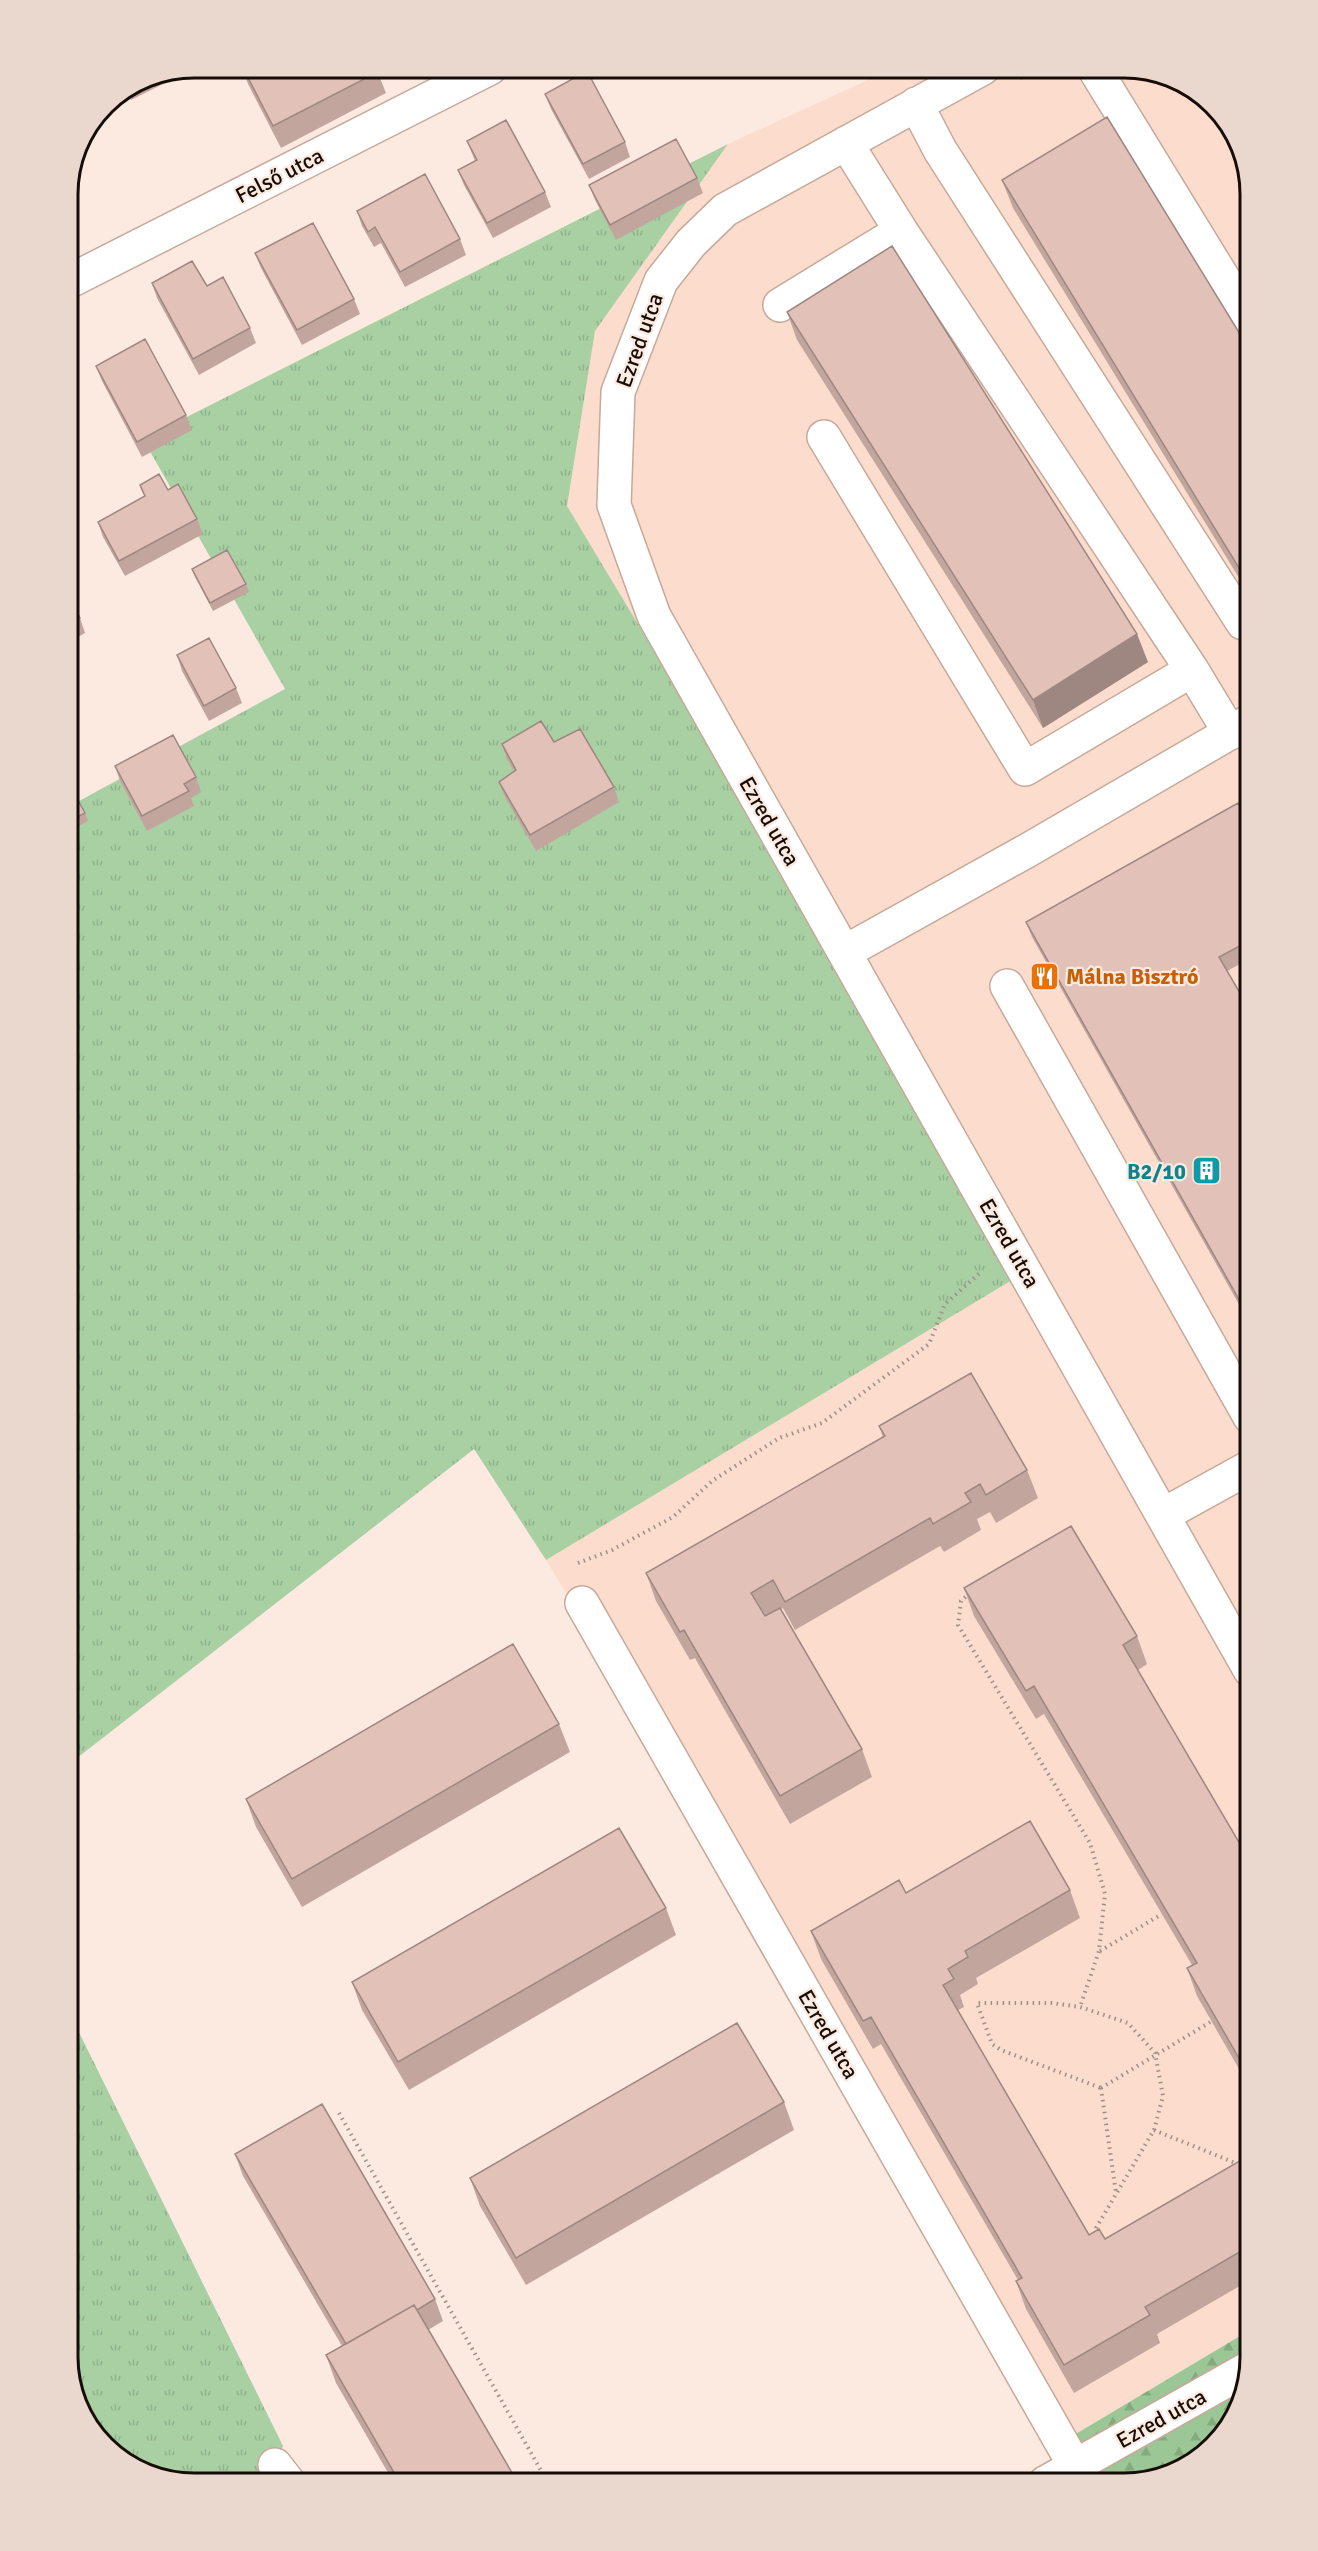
<svg xmlns="http://www.w3.org/2000/svg" width="1318" height="2551" font-family="Signika,sans-serif">
<style>
.built{fill:#fbdccd}
.grass{fill:url(#grass-tufts)}
.forest{fill:url(#forest-firs)}
.lines{fill:none;stroke-linecap:round;stroke-linejoin:round}
.minor-casing{stroke:#c6a99a;stroke-width:36}
.path{stroke:#9e8f88;stroke-width:4;stroke-dasharray:1.5 4.5;stroke-linecap:butt}
.minor{stroke:#fff;stroke-width:33}
.wall{fill:#c2a69e}
.shaded-wall{fill:#9e8781}
.building{fill:#e2c1b8;stroke:#9e8781;stroke-width:1.5}
.labels{text-anchor:middle;stroke-width:4.5;stroke-linejoin:round;paint-order:stroke}
.street-label{font-size:22px;fill:#170d08;stroke:#fceae0}
.food-label{font-size:22px;font-weight:bold;fill:#c56008;stroke:#fceae0;text-anchor:start}
.culture-label{font-size:22px;font-weight:bold;fill:#0d838f;stroke:#fceae0;text-anchor:end}
.rim{fill:none;stroke:#170d08;stroke-width:3}
</style>
<defs>
<pattern id="grass-tufts" width="24" height="20" patternUnits="userSpaceOnUse" patternTransform="scale(1.5)"><rect width="24" height="20" fill="#a8d0a3"/><path d="M3 7l-1-3M5 7V3M7 7l1-3M15 17l-1-3M17 17v-4M19 17l1-3" fill="none" stroke="#90b18b"/></pattern>
<pattern id="forest-firs" width="22" height="20" patternUnits="userSpaceOnUse" patternTransform="scale(1.5)"><rect width="22" height="20" fill="#9ac795"/><path d="M5 1l3.5 6h-7zM16 11l3.5 6h-7z" fill="#84aa7f"/></pattern>
</defs>
<rect width="100%" height="100%" fill="#fceae0"/>
<path class="built" d="M894 68H1132L1201 93 1241 146 1250 194V2330L1074 2435 546 1560 1027 1271 567 506 595 331 728 144Z"/>
<path class="grass" d="M728 144 595 331 567 506 1027 1271 546 1560 474 1449 68 1765V807L285 689 143 439Z
M68 2010 283 2446 275 2465 254 2483H186L124 2462 77 2405 68 2357Z"/>
<path class="forest" d="M1250 2330V2357L1229 2427 1172 2474 1124 2483H1103L1074 2435Z"/>
<g class="lines">
<defs>
<path id="minor" d="M983 68 725 210 691 243 661 281 618 392 614 505 654 616 1250 1670
M1094 68 1250 322
M916 104 940 150 1243 623
M846 143 901 231 1192 670 1230 733
M68 282 490 68
M780 305 901 231
M824 437 1025 769 1192 670
M845 952 1030 849 1250 721
M1007 986 1250 1417
M1163 1515 1250 1467
M582 1603 1075 2466
M275 2465 289 2483
M1045 2483 1247 2369"/>
</defs>
<use href="#minor" class="minor-casing"/>
<path class="path" d="M1020 78 1038 68
M578 1563 612 1550 673 1517 712 1481 779 1438 822 1423 929 1344 945 1304 981 1272
M970 1593 961 1601 958 1625 1090 1843 1105 1894 1099 1951 1080 2007
M1100 1951 1162 1914
M1101 2088 1212 2021
M1101 2088 1116 2193
M339 2113 548 2483
M1154 2130 1240 2165
M1095 2234 1096 2228 1154 2130 1163 2096 1155 2053 1128 2023 1080 2007 1052 2003H977L992 2044 1001 2050 1101 2088"/>
<use href="#minor" class="minor"/>
</g>
<path class="wall" d="M242 68H376L386 93 281 148 248 84Z
M408 68H436L414 79Z
M171 72 173 79 131 100 126 90 146 77Z
M545 94 625 142 630 157 589 179 551 109Z
M467 141 545 192 551 207 493 238 464 185 458 170 475 161Z
M697 178 703 193 616 240 595 200 589 185Z
M1002 180 1251 352V595L1250 596 1013 208Z
M357 211 460 239 466 255 405 287 381 243 374 247 362 226Z
M255 253 354 299 360 314 302 345 261 268Z
M152 283 250 328 256 343 199 375 157 298Z
M787 312 1148 662 1043 728 797 340Z
M96 366 186 415 192 430 142 457 102 381Z
M140 485 168 490 197 519 203 534 125 576 103 537 98 522 144 496Z
M192 569 246 584 249 592 213 611 195 577Z
M68 596 80 618 85 633 68 643Z
M177 655 236 688 242 703 209 721 182 671Z
M554 742 614 787 619 802 536 851 505 797 499 782 514 771 507 759 502 744Z
M115 766 196 777 201 792 191 798 194 806 147 831 120 781Z
M68 788 85 813 88 821 68 832Z
M1251 826V958L1227 971 1251 1012 1250 1324 1032 937 1026 922Z
M879 1426 1027 1470 1038 1498 996 1523 990 1512 977 1519 981 1530 944 1552 940 1546 795 1630 783 1608 781 1609 862 1749 872 1777 790 1824 695 1658 690 1660 656 1601 646 1573 883 1437Z
M964 1588 1137 1636 1147 1664 1138 1670 1250 1861V2088L1197 1996 1187 1968 1192 1965 1044 1714 1036 1719 974 1616Z
M559 1724 570 1752 302 1907 256 1827 246 1799Z
M1070 1890 1080 1918 976 1978 978 1984 960 1995 964 2007 958 2010 1089 2235 1105 2239 1250 2155V2280L1157 2334 1160 2343 1074 2393 1026 2309 1016 2281 1018 2280 881 2044 873 2049 821 1959 811 1931 906 1893Z
M666 1908 676 1935 409 2090 362 2010 352 1982Z
M784 2102 794 2130 526 2285 480 2206 470 2178Z
M235 2154 435 2299 443 2321 428 2330 518 2483H394L336 2383 326 2355 342 2346 243 2176Z"/>
<path class="shaded-wall" d="M1137 634 1148 662 1043 728 1033 700Z"/>
<path class="building" d="M243 68H376L378 72 273 126Z
M587 71 625 142 583 164 545 94Z
M1107 117 1251 352V562L1239 568 1002 180Z
M506 120 545 192 487 223 458 170 477 160 467 141Z
M676 139 697 178 610 225 589 185Z
M425 174 460 239 400 272 375 227 368 232 357 211Z
M313 223 354 299 297 330 255 253Z
M892 246 1137 634 1033 700 787 312Z
M192 261 207 286 223 277 250 328 193 359 152 283Z
M145 339 186 415 137 442 96 366Z
M159 474 168 490 178 484 197 519 119 561 98 522 145 496 140 485Z
M227 550 246 584 210 603 192 569Z
M68 596 80 618 68 625Z
M209 638 236 688 204 706 177 655Z
M541 721 554 742 580 729 614 787 530 835 499 782 516 770 502 744Z
M173 735 196 777 184 784 189 791 142 816 115 766Z
M70 786 85 813 68 822V788Z
M1238 803 1251 826V940L1219 957 1251 1012 1250 1319 1026 922Z
M971 1373 1027 1470 986 1495 980 1484 965 1493 971 1502 933 1524 930 1518 785 1602 773 1580 751 1593 765 1616 780 1608 862 1749 780 1796 684 1630 680 1632 646 1573 885 1436 879 1426Z
M1071 1526 1137 1636 1123 1645 1250 1861V2070L1247 2072 1187 1968 1197 1963 1034 1686 1026 1691 964 1588Z
M513 1644 559 1724 292 1879 246 1799Z
M1030 1821 1070 1890 965 1951 968 1957 948 1969 954 1979 943 1985 1089 2235 1099 2229 1105 2239 1250 2155V2246L1145 2307 1150 2315 1064 2365 1016 2281 1022 2278 871 2017 863 2021 811 1931 899 1880 906 1893Z
M619 1828 666 1908 398 2062 352 1982Z
M737 2023 784 2102 516 2258 470 2178Z
M322 2104 435 2299 417 2310 414 2305 346 2344 235 2154Z
M414 2305 518 2483H400L326 2355Z"/>
<defs>
<symbol id="restaurant-square" viewBox="-11 -11 22 22"><rect x="-9" y="-9" width="18" height="18" rx="4" fill="#e8710a" stroke="#fceae0"/><path d="M-5-6h1v4h1v-4h1v4h1v-4h1v5L-1.5 .5V6h-2V.5L-5-1ZM5-6V6H3V1.5H1.5Q1.5-4 5-6Z" fill="#fff"/></symbol>
<symbol id="building-square" viewBox="-11 -11 22 22"><rect x="-9" y="-9" width="18" height="18" rx="4" fill="#0f9aa8" stroke="#fceae0"/><path d="M-4-6H4V6H1V3H-1V6H-4ZM-2.5-4.3h1.7v1.8h-1.7ZM.8-4.3h1.7v1.8H.8ZM-2.5-1h1.7V.8h-1.7ZM.8-1h1.7V.8H.8Z" fill="#fff"/></symbol>
</defs>
<g fill-rule="evenodd">
<use href="#restaurant-square" x="1028" y="960" width="33" height="33"/>
<use href="#building-square" x="1190" y="1154" width="33" height="33"/>
</g>
<g class="labels">
<g class="street-label">
<text transform="translate(279 175) rotate(-27)" y="8">Felső utca</text>
<text transform="translate(639 340) rotate(-70)" y="8">Ezred utca</text>
<text transform="translate(770 821) rotate(60)" y="8">Ezred utca</text>
<text transform="translate(1010 1243) rotate(60)" y="8">Ezred utca</text>
<text transform="translate(829 2034) rotate(60)" y="8">Ezred utca</text>
<text transform="translate(1161 2418) rotate(-29)" y="8">Ezred utca</text>
</g>
<g class="food-label">
<text x="1066" y="984">Málna Bisztró</text>
</g>
<g class="culture-label">
<text x="1186" y="1179">B2/10</text>
</g>
</g>
<path d="M0 0H1318V2551H0ZM194 78H1124A116 116 0 0 1 1240 194V2357A116 116 0 0 1 1124 2473H194A116 116 0 0 1 78 2357V194A116 116 0 0 1 194 78Z" fill="#ead8cf" fill-rule="evenodd"/>
<path class="rim" d="M194 78H1124A116 116 0 0 1 1240 194V2357A116 116 0 0 1 1124 2473H194A116 116 0 0 1 78 2357V194A116 116 0 0 1 194 78Z"/>
</svg>
